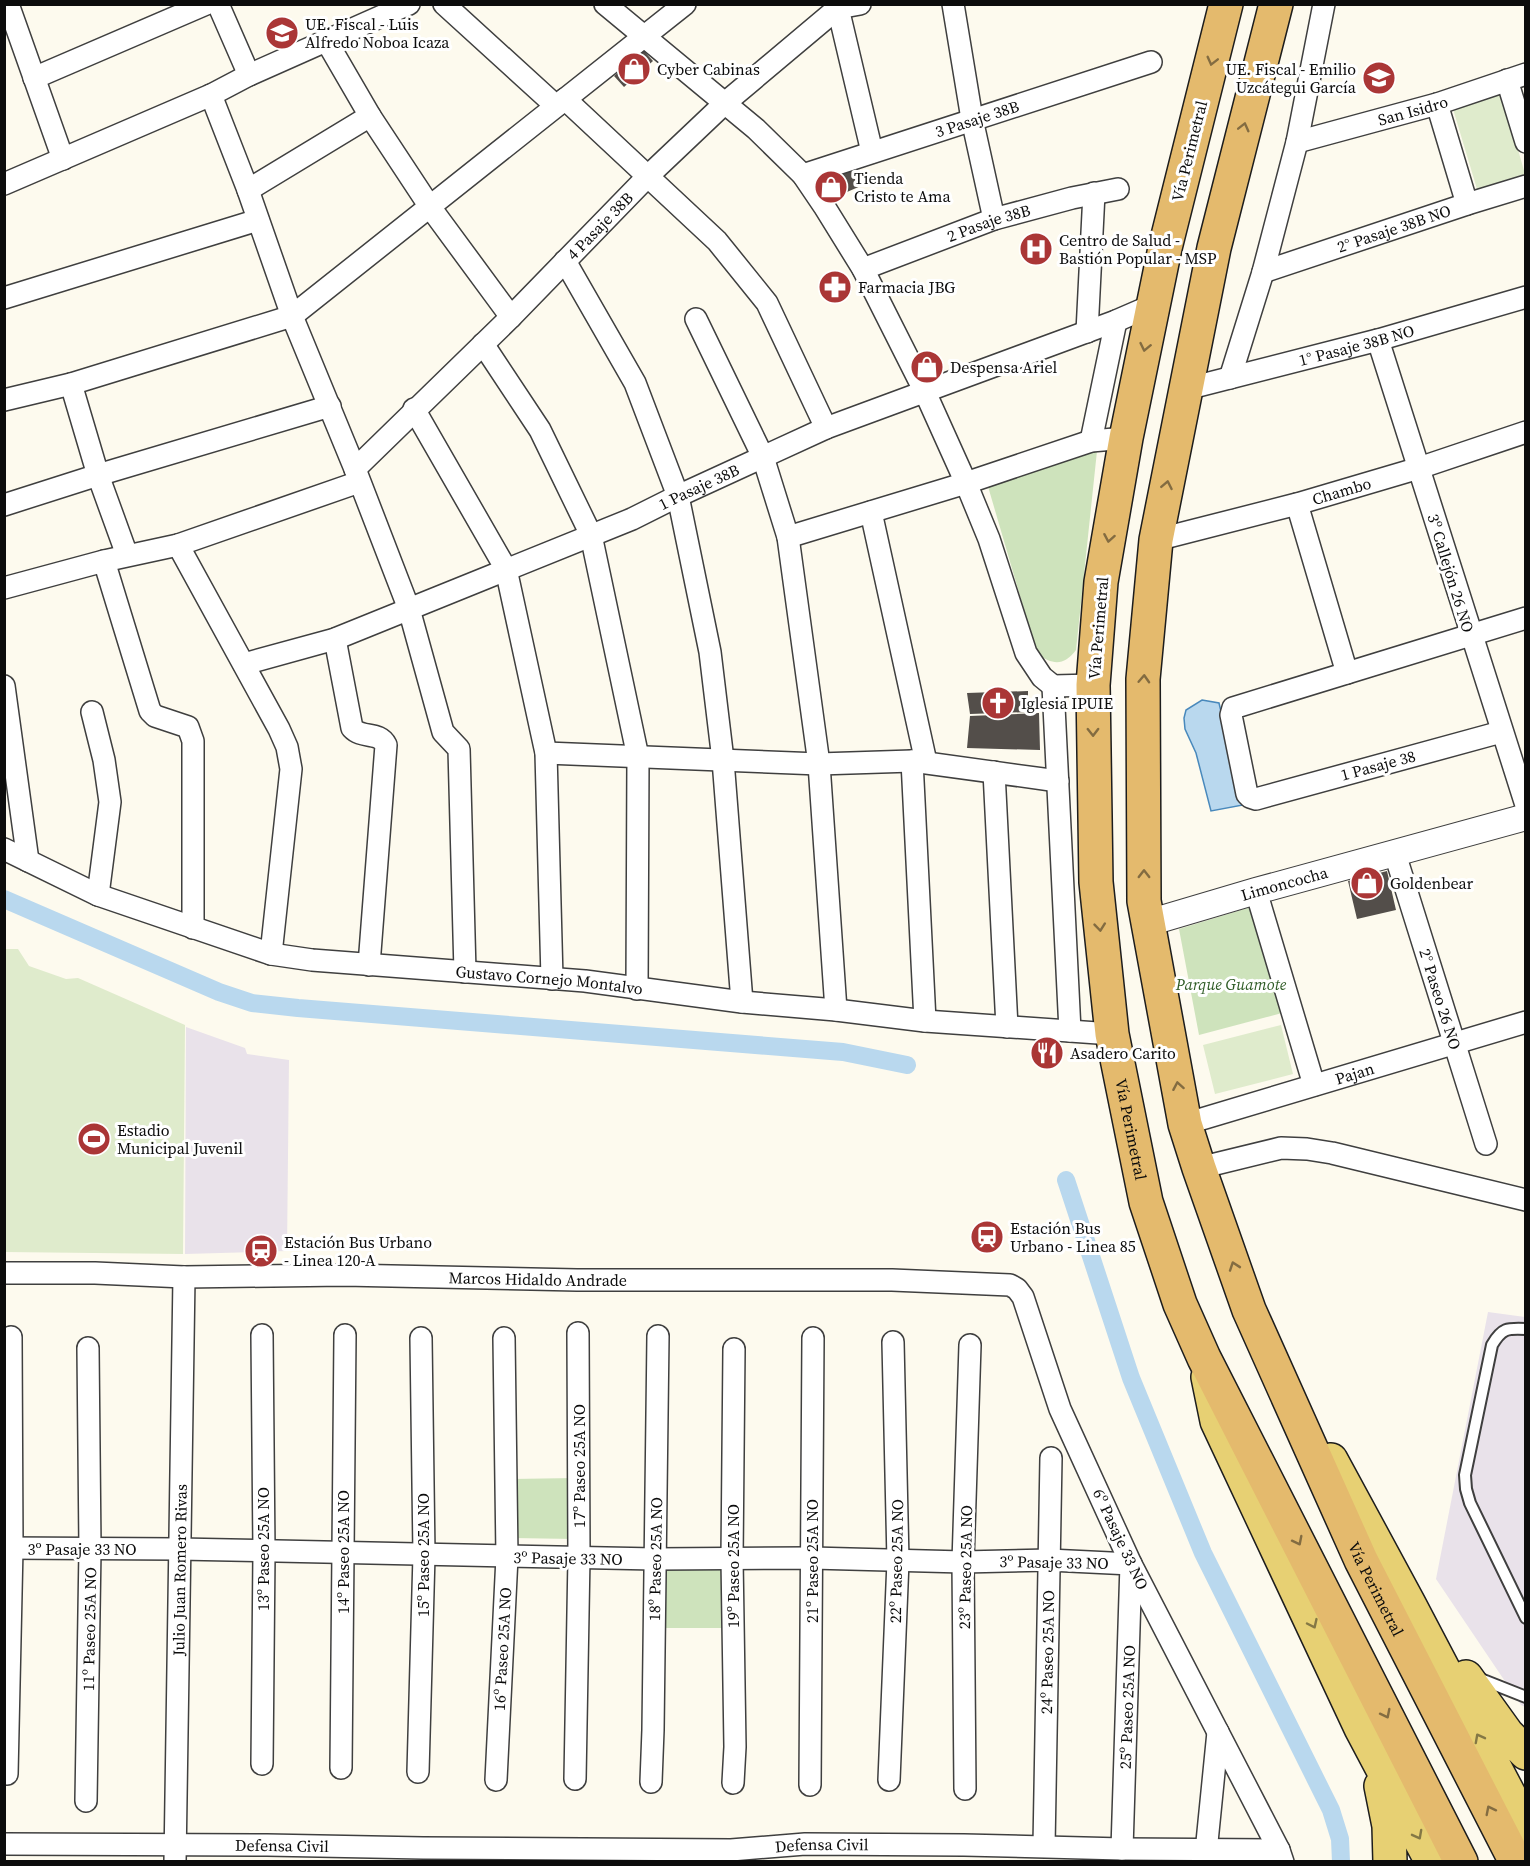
<svg xmlns="http://www.w3.org/2000/svg" width="1530" height="1866" font-family="'Source Serif 4',serif">
<style>
.industrial{fill:#e9e2ea}
.green{fill:#cee3bc}
.pitch{fill:#dfebcc}
.water{fill:#b9d8ee;stroke:#4989bc;stroke-width:1.5}
.lines{fill:none;stroke-linecap:round;stroke-linejoin:round}
.canal{stroke:#b9d8ee;stroke-width:18}
.building{fill:#534e4a}
.service-casing{stroke:#3f3f3f;stroke-width:14}
.minor-casing{stroke:#3f3f3f;stroke-width:24}
.tertiary-casing{stroke:#3f3f3f;stroke-width:28}
.primary-casing{stroke:#1d1d1d;stroke-width:36}
.trunk-casing{stroke:#1d1d1d;stroke-width:36}
.service{stroke:#fff;stroke-width:10}
.minor{stroke:#fff;stroke-width:21}
.tertiary{stroke:#fff;stroke-width:26}
.primary{stroke:#e7d073;stroke-width:33}
.trunk{stroke:#e4ba6d;stroke-width:33}
.oneway{stroke:#836c41}
.oneway2{stroke:#847845}
.labels{text-anchor:middle;stroke-width:6;stroke-linejoin:round;paint-order:stroke}
.poi-label{font-size:16px;fill:#0c0c0c;stroke:#fff;text-anchor:start}
.street-label{font-size:16px;fill:#0c0c0c;stroke:#fff}
.park-label{font-size:16px;font-style:italic;fill:#2e5b25;stroke:#fff}
</style>
<rect width="100%" height="100%" fill="#fdfaee"/>
<path class="industrial" d="M186 1027 245 1048 247 1054 289 1060 287 1251 185 1254Z
M1488 1312 1525 1317V1707L1521 1705 1436 1579Z"/>
<path class="green" d="M1097 451 1076 650C1064 666 1053 665 1037 654L987 483Z
M1251 907 1282 1013 1199 1035 1179 929Z
M575 1478 574 1539 513 1538 512 1479Z
M663 1562 728 1563 727 1628H664Z"/>
<path class="pitch" d="M1502 94 1525 174 1477 189 1453 109Z
M4 949H18L29 966 66 979 78 978 185 1025 183 1254 5 1252Z
M1281 1025 1293 1074 1215 1094 1203 1045Z"/>
<path class="water" d="M1202 700 1219 703 1243 805 1211 811 1196 753 1185 729 1184 718 1186 710Z"/>
<g class="lines">
<path class="canal" d="M4 899 219 992 252 1003 298 1008 843 1052 907 1065
M1066 1180 1131 1378 1203 1553 1331 1810 1340 1839 1341 1862"/>
</g>
<path class="building" d="M643 50 653 61 624 87 614 76Z
M855 165 863 185 831 199 822 179Z
M844 273 852 290 827 301 819 285Z
M930 359 935 371 925 375 920 363Z
M1028 691V712L970 714 967 693Z
M1039 713 1040 750 967 748 970 716Z
M1387 871 1396 910 1357 919 1348 881Z
M1040 1045 1057 1048 1054 1060 1038 1057Z"/>
<g class="lines">
<defs>
<path id="service" d="M1526 1329C1507 1328 1502 1328 1492 1345L1465 1475 1466 1489 1470 1503 1526 1618
M1478 1678 1526 1697"/>
<g id="minor">
<path d="M8 4 63 159"/>
<path d="M218 4 249 75"/>
<path d="M444 4 556 106"/>
<path d="M605 4 756 129 803 175 824 206 863 269 925 392 966 483 989 539 1026 653 1042 677 1053 686 1093 685"/>
<path d="M837 4 872 152"/>
<path d="M953 4 972 119 994 219"/>
<path d="M327 42 370 116 430 207 511 317"/>
<path d="M34 78 206 4"/>
<path d="M1507 80 1526 142"/>
<path d="M211 95 248 190 292 316 355 469 409 609 443 732 459 749 465 972"/>
<path d="M565 99 717 241 767 303 826 428"/>
<path d="M1437 104 1467 204"/>
<path id="s1" d="M1297 142 1437 104 1526 74"/>
<path id="s2" d="M803 175 1151 62"/>
<path d="M4 184 211 95 249 75 409 4"/>
<path d="M248 190 370 116"/>
<path d="M565 261 635 383 678 496 710 652 723 760 742 1002"/>
<path id="s3" d="M863 269 994 219 1072 198 1118 189"/>
<path id="s4" d="M1263 272 1467 204 1526 186"/>
<path d="M4 298 258 220"/>
<path d="M696 319 763 457 788 537 819 764 836 1010"/>
<path d="M1087 332 1094 193"/>
<path d="M1378 340 1526 805"/>
<path d="M483 344 540 430 591 535 638 757 637 989"/>
<path d="M1230 378 1263 272 1297 142 1324 4"/>
<path d="M71 384 98 475 127 555"/>
<path id="s5" d="M1186 389 1378 340 1526 297"/>
<path d="M4 400 71 384 292 316 685 4"/>
<path d="M414 409 506 569 546 753 552 979"/>
<path d="M1091 441 1116 321"/>
<path id="s6" d="M355 469 511 317 648 176 725 103 838 8 860 4"/>
<path d="M1297 504 1347 673"/>
<path d="M4 505 98 475 330 406"/>
<path d="M871 512 926 762"/>
<path d="M788 537 966 483 1091 441 1126 438"/>
<path id="s7" d="M1156 540 1297 504 1419 468 1526 432"/>
<path d="M178 545 279 729 287 747 291 769 271 954"/>
<path d="M104 561 150 711 155 716 188 727 193 741V928"/>
<path d="M4 588 104 561 178 545 359 482"/>
<path d="M335 639 352 728C362 739 379 731 386 745L369 965"/>
<path id="s8" d="M244 664 335 639 632 519 678 496 826 428 1116 321 1153 305"/>
<path d="M4 686 28 861"/>
<path d="M1053 686 1070 1031"/>
<path d="M92 712 104 760 110 802 98 895"/>
<path d="M1501 732 1256 799 1250 797 1247 794 1231 715 1233 708 1526 618"/>
<path d="M546 753 819 764 912 761 1058 781"/>
<path d="M912 761 925 1021"/>
<path d="M994 772 1007 1027"/>
<path id="s9" d="M4 849 98 895 271 954 312 960 585 981 742 1002 836 1010 925 1021 1112 1034"/>
<path id="s10" d="M1395 854 1486 1144"/>
<path d="M1256 891 1314 1085"/>
<path id="s11" d="M1185 1124 1526 1022"/>
<path d="M1199 1168 1281 1148 1307 1149 1332 1153 1526 1200"/>
<path id="s12" d="M4 1273H95L184 1277 344 1275 577 1280H892L1010 1285 1017 1289 1023 1297 1060 1409 1131 1564 1279 1850 1283 1862"/>
<path d="M4 1548 179 1549 655 1559 812 1558 963 1562 1049 1560 1131 1564 1122 1849"/>
<path d="M262 1764 264 1552 262 1335"/>
<path d="M341 1768 345 1335"/>
<path d="M418 1772 424 1555 421 1338"/>
<path d="M7 1774 12 1548 11 1337"/>
<path d="M575 1779 579 1557 578 1333"/>
<path d="M496 1780 507 1557 504 1338"/>
<path d="M889 1780 898 1561 893 1342"/>
<path d="M651 1782 653 1730 658 1336"/>
<path d="M733 1783 735 1747 732 1559 734 1349"/>
<path d="M810 1785 813 1338"/>
<path d="M965 1789 963 1562 970 1345"/>
<path d="M86 1801 90 1549 88 1348"/>
<path id="s13" d="M4 1844 267 1845 423 1848 731 1850 805 1844 964 1845 1122 1849 1279 1850"/>
<path d="M1044 1846 1051 1458"/>
<path id="s14" d="M175 1862 184 1277"/>
<path d="M1205 1862 1218 1732"/>
</g>
<g id="tertiary">
<path id="s15" d="M1148 923 1256 891 1526 817"/>
</g>
<path id="primary" d="M1208 1377 1217 1421 1361 1728 1432 1862
M1331 1460 1409 1604 1526 1827
M1466 1677 1507 1734 1526 1753
M1381 1786 1389 1826 1390 1862"/>
<g id="trunk">
<path id="s16" d="M1226 4 1165 248 1126 438 1101 582 1093 685 1096 882 1112 1034 1146 1202 1180 1304 1204 1358 1461 1862"/>
<path id="s17" d="M1276 4 1214 248 1156 540 1143 679 1144 901 1185 1124 1199 1168 1249 1310 1361 1560 1516 1862"/>
</g>
</defs>
<use href="#service" class="service-casing"/>
<use href="#minor" class="minor-casing"/>
<use href="#tertiary" class="tertiary-casing"/>
<use href="#primary" class="primary-casing"/>
<use href="#trunk" class="trunk-casing"/>
<use href="#service" class="service"/>
<use href="#minor" class="minor"/>
<use href="#tertiary" class="tertiary"/>
<use href="#primary" class="primary"/>
<use href="#trunk" class="trunk"/>
</g>
<defs><path id="oneway-chevron" d="M-2-3.5L2.5 0L-2 3.5" fill="none" stroke-width="1.6" stroke-linecap="round" stroke-linejoin="round" transform="scale(1.5)"/></defs>
<g class="oneway">
<use href="#oneway-chevron" transform="translate(1212 61) rotate(104)"/>
<use href="#oneway-chevron" transform="translate(1244 127) rotate(-76)"/>
<use href="#oneway-chevron" transform="translate(1145 347) rotate(102)"/>
<use href="#oneway-chevron" transform="translate(1167 485) rotate(-79)"/>
<use href="#oneway-chevron" transform="translate(1109 538) rotate(100)"/>
<use href="#oneway-chevron" transform="translate(1144 679) rotate(-87)"/>
<use href="#oneway-chevron" transform="translate(1093 732) rotate(89)"/>
<use href="#oneway-chevron" transform="translate(1144 874) rotate(-90)"/>
<use href="#oneway-chevron" transform="translate(1100 927) rotate(84)"/>
<use href="#oneway-chevron" transform="translate(1178 1086) rotate(-100)"/>
<use href="#oneway-chevron" transform="translate(1234 1266) rotate(-109)"/>
<use href="#oneway-chevron" transform="translate(1298 1541) rotate(63)"/>
<use href="#oneway-chevron" transform="translate(1386 1714) rotate(63)"/>
<use href="#oneway-chevron" transform="translate(1490 1810) rotate(-117)"/>
</g>
<g class="oneway2">
<use href="#oneway-chevron" transform="translate(1313 1624) rotate(65)"/>
<use href="#oneway-chevron" transform="translate(1479 1738) rotate(-118)"/>
<use href="#oneway-chevron" transform="translate(1418 1835) rotate(62)"/>
</g>
<defs>
<symbol id="school-disc" viewBox="-11 -11 22 22"><circle r="9.5" fill="#aa3636" stroke="#fff"/><path d="M0-5L7-2L0 1L-7-2ZM-4 1L0 2.5L4 1V4Q0 6-4 4Z" fill="#fff"/></symbol>
<symbol id="shop-disc" viewBox="-11 -11 22 22"><circle r="9.5" fill="#aa3636" stroke="#fff"/><path d="M-5-2.5h2.3a2.7 3.5 0 0 1 5.4 0H5L5.5 6h-11ZM-1.5-2.5h3a1.5 2.3 0 0 0-3 0Z" fill="#fff"/></symbol>
<symbol id="hospital-disc" viewBox="-11 -11 22 22"><circle r="9.5" fill="#aa3636" stroke="#fff"/><path d="M-5-5h3v3.5h4V-5h3V5h-3V1.5h-4V5h-3Z" fill="#fff"/></symbol>
<symbol id="pharmacy-disc" viewBox="-11 -11 22 22"><circle r="9.5" fill="#aa3636" stroke="#fff"/><path d="M-2-6h4v4h4v4h-4v4h-4v-4h-4v-4h4Z" fill="#fff"/></symbol>
<symbol id="church-disc" viewBox="-11 -11 22 22"><circle r="9.5" fill="#aa3636" stroke="#fff"/><path d="M-1.2-6h2.4v3.5h3.3v2.4h-3.3V6h-2.4V-.1h-3.3v-2.4h3.3Z" fill="#fff"/></symbol>
<symbol id="restaurant-disc" viewBox="-11 -11 22 22"><circle r="9.5" fill="#aa3636" stroke="#fff"/><path d="M-5-6h1v4h1v-4h1v4h1v-4h1v5L-1.5 .5V6h-2V.5L-5-1ZM5-6V6H3V1.5H1.5Q1.5-4 5-6Z" fill="#fff"/></symbol>
<symbol id="stadium-disc" viewBox="-11 -11 22 22"><circle r="9.5" fill="#aa3636" stroke="#fff"/><path d="M0-5a6.5 5 0 1 0 0 10a6.5 5 0 1 0 0-10ZM-3.5-1.8h7v3.6h-7Z" fill="#fff"/></symbol>
<symbol id="station-disc" viewBox="-11 -11 22 22"><circle r="9.5" fill="#aa3636" stroke="#fff"/><path d="M-3-6H3Q5-6 5-4V2Q5 4 3 4L4.5 6H3L1.5 4h-3L-3 6H-4.5L-3 4Q-5 4-5 2V-4Q-5-6-3-6ZM-3.5-4v3h7v-3ZM-3.5 1v1.5H-2V1ZM2 1v1.5H3.5V1Z" fill="#fff"/></symbol>
</defs>
<g fill-rule="evenodd">
<use href="#school-disc" x="263" y="14" width="38" height="38"/>
<use href="#shop-disc" x="615" y="50" width="38" height="38"/>
<use href="#school-disc" x="1360" y="59" width="38" height="38"/>
<use href="#shop-disc" x="812" y="168" width="38" height="38"/>
<use href="#hospital-disc" x="1017" y="230" width="38" height="38"/>
<use href="#pharmacy-disc" x="816" y="268" width="38" height="38"/>
<use href="#shop-disc" x="908" y="348" width="38" height="38"/>
<use href="#church-disc" x="979" y="684" width="38" height="38"/>
<use href="#shop-disc" x="1348" y="864" width="38" height="38"/>
<use href="#restaurant-disc" x="1028" y="1034" width="38" height="38"/>
<use href="#stadium-disc" x="75" y="1120" width="38" height="38"/>
<use href="#station-disc" x="968" y="1218" width="38" height="38"/>
<use href="#station-disc" x="242" y="1232" width="38" height="38"/>
</g>
<g class="labels">
<g class="poi-label">
<text x="305" y="30">UE. Fiscal - Luis<tspan x="305" dy="18">Alfredo Noboa Icaza</tspan></text>
<text x="657" y="75">Cyber Cabinas</text>
<text x="1356" y="75" text-anchor="end">UE. Fiscal - Emilio<tspan x="1356" dy="18">Uzcátegui García</tspan></text>
<text x="854" y="184">Tienda<tspan x="854" dy="18">Cristo te Ama</tspan></text>
<text x="1059" y="246">Centro de Salud -<tspan x="1059" dy="18">Bastión Popular - MSP</tspan></text>
<text x="858" y="293">Farmacia JBG</text>
<text x="950" y="373">Despensa Ariel</text>
<text x="1021" y="709">Iglesia IPUIE</text>
<text x="1390" y="889">Goldenbear</text>
<text x="1070" y="1059">Asadero Carito</text>
<text x="117" y="1136">Estadio<tspan x="117" dy="18">Municipal Juvenil</tspan></text>
<text x="1010" y="1234">Estación Bus<tspan x="1010" dy="18">Urbano - Linea 85</tspan></text>
<text x="284" y="1248">Estación Bus Urbano<tspan x="284" dy="18">- Linea 120-A</tspan></text>
</g>
<g class="street-label">
<text dy="6" stroke="none"><textPath href="#s1" startOffset="120">San Isidro</textPath></text>
<text dy="6" stroke="none"><textPath href="#s2" startOffset="183">3 Pasaje 38B</textPath></text>
<text transform="translate(1189 151) rotate(-76)" y="6">Vía Perimetral</text>
<text dy="6" stroke="none"><textPath href="#s3" startOffset="134">2 Pasaje 38B</textPath></text>
<text dy="6" stroke="none"><textPath href="#s6" startOffset="345">4 Pasaje 38B</textPath></text>
<text dy="6" stroke="none"><textPath href="#s4" startOffset="138">2° Pasaje 38B NO</textPath></text>
<text dy="6" stroke="none"><textPath href="#s5" startOffset="176">1° Pasaje 38B NO</textPath></text>
<text dy="6" stroke="none"><textPath href="#s8" startOffset="489">1 Pasaje 38B</textPath></text>
<text dy="6" stroke="none"><textPath href="#s7" startOffset="192">Chambo</textPath></text>
<text transform="translate(1451 573) rotate(73)" y="6">3º Callejón 26 NO</text>
<text transform="translate(1098 628) rotate(-85)" y="6">Vía Perimetral</text>
<text transform="translate(1378 765) rotate(-15)" y="6">1 Pasaje 38</text>
<text dy="6" stroke="none"><textPath href="#s15" startOffset="142">Limoncocha</textPath></text>
<text dy="6" stroke="none"><textPath href="#s9" startOffset="567">Gustavo Cornejo Montalvo</textPath></text>
<text dy="6" stroke="none"><textPath href="#s10" startOffset="152">2° Paseo 26 NO</textPath></text>
<text dy="6" stroke="none"><textPath href="#s11" startOffset="177">Pajan</textPath></text>
<text dy="6" stroke="none"><textPath href="#s16" startOffset="1142">Vía Perimetral</textPath></text>
<text dy="6" stroke="none"><textPath href="#s12" startOffset="534">Marcos Hidaldo Andrade</textPath></text>
<text transform="translate(579 1466) rotate(-90)" y="6">17º Paseo 25A NO</text>
<text transform="translate(1121 1539) rotate(65)" y="6">6º Pasaje 33 NO</text>
<text x="82" y="1555">3º Pasaje 33 NO</text>
<text transform="translate(263 1549) rotate(-90)" y="6">13º Paseo 25A NO</text>
<text transform="translate(343 1552) rotate(-90)" y="6">14º Paseo 25A NO</text>
<text transform="translate(423 1555) rotate(-90)" y="6">15º Paseo 25A NO</text>
<text transform="translate(568 1558) rotate(1)" y="6">3º Pasaje 33 NO</text>
<text transform="translate(655 1559) rotate(-89)" y="6">18º Paseo 25A NO</text>
<text transform="translate(812 1561) rotate(-90)" y="6">21º Paseo 25A NO</text>
<text transform="translate(896 1561) rotate(-89)" y="6">22º Paseo 25A NO</text>
<text transform="translate(1054 1562) rotate(1)" y="6">3º Pasaje 33 NO</text>
<text transform="translate(733 1566) rotate(-90)" y="6">19º Paseo 25A NO</text>
<text transform="translate(965 1567) rotate(-89)" y="6">23º Paseo 25A NO</text>
<text dy="6" stroke="none"><textPath href="#s14" startOffset="292">Julio Juan Romero Rivas</textPath></text>
<text dy="6" stroke="none"><textPath href="#s17" startOffset="1641">Vía Perimetral</textPath></text>
<text transform="translate(89 1629) rotate(-89)" y="6">11º Paseo 25A NO</text>
<text transform="translate(502 1649) rotate(-87)" y="6">16º Paseo 25A NO</text>
<text transform="translate(1047 1652) rotate(-89)" y="6">24º Paseo 25A NO</text>
<text transform="translate(1127 1707) rotate(-88)" y="6">25º Paseo 25A NO</text>
<text dy="6" stroke="none"><textPath href="#s13" startOffset="278">Defensa Civil</textPath></text>
<text dy="6" stroke="none"><textPath href="#s13" startOffset="818">Defensa Civil</textPath></text>
</g>
<g class="park-label">
<text x="1231" y="990">Parque Guamote</text>
</g>
</g>
<rect width="1530" height="1866" fill="none" stroke="#0c0c0c" stroke-width="12"/>
</svg>
